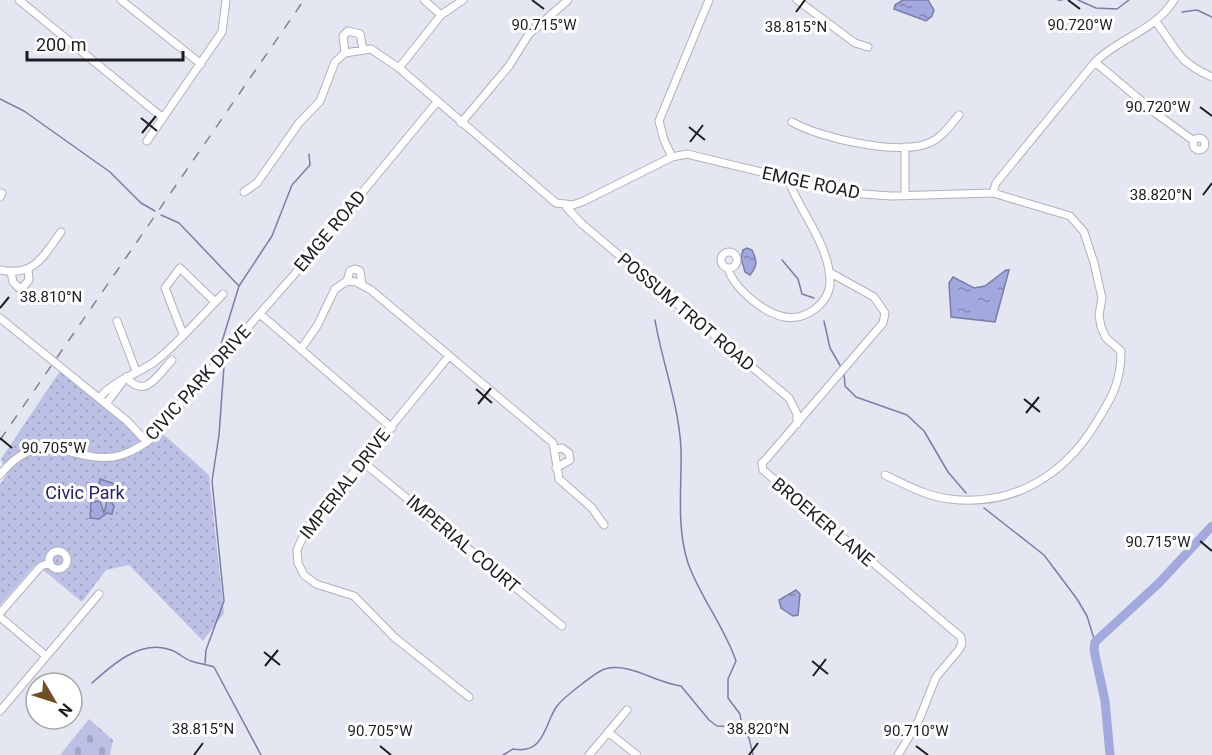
<svg xmlns="http://www.w3.org/2000/svg" width="1212" height="755" font-family="Roboto,sans-serif">
<style>
.cemetery{fill:url(#cemetery-stones)}
.park{fill:url(#park-dots)}
.water{fill:url(#water-ripples);stroke:#7a7ea6;stroke-width:1.5}
.lines{fill:none;stroke-linecap:round;stroke-linejoin:round}
.stream{stroke:#7a7ea6;stroke-width:1.5}
.river{stroke:#a3a8df;stroke-width:9}
.minor-casing{stroke:#b0b1bd;stroke-width:9}
.minor{stroke:#fff;stroke-width:7}
.rail{stroke:#82838b;stroke-width:1.5;stroke-dasharray:10 10;stroke-linecap:butt}
.ticks{fill:none;stroke:#1c1d21;stroke-width:2}
.labels{text-anchor:middle;stroke-width:6;stroke-linejoin:round;paint-order:stroke}
.street-label{font-size:18px;fill:#1c1d21;stroke:#fff}
.park-label{font-size:18px;fill:#272364;stroke:#fff}
.ticks-label{font-size:15px;text-anchor:middle;fill:#1c1d21;stroke:#fff;stroke-width:6;stroke-linejoin:round;paint-order:stroke}
</style>
<defs>
<pattern id="cemetery-stones" width="16" height="16" patternUnits="userSpaceOnUse" patternTransform="scale(1.5)"><rect width="16" height="16" fill="#bcc0e5"/><path d="M2 7V4a2 2 0 0 1 4 0v3zM10 15v-3a2 2 0 0 1 4 0v3z" fill="#a1a5c4"/></pattern>
<pattern id="park-dots" width="8" height="8" patternUnits="userSpaceOnUse" patternTransform="scale(1.5)"><rect width="8" height="8" fill="#bcc0e5"/><path d="M2 2h.1M6 6h.1" fill="none" stroke="#a1a5c4" stroke-width="1.8" stroke-linecap="round"/></pattern>
<pattern id="water-ripples" width="26" height="14" patternUnits="userSpaceOnUse" patternTransform="scale(1.5)"><rect width="26" height="14" fill="#a3a8df"/><path d="M2 4q2-2 4 0t4 0M15 11q2-2 4 0t4 0" fill="none" stroke="#8488b4"/></pattern>
</defs>
<rect width="100%" height="100%" fill="#e4e6f2"/>
<path class="cemetery" d="M89 719 113 740 110 755H60Z"/>
<path class="park" d="M62 368 149 444 162 433 209 475 224 613 203 641 129 565 106 570 82 602 36 564 0 605V484L7 475 1 459Z"/>
<path class="water" d="M903 0H928L934 10 932 16 926 21 894 9 895 5Z
M747 248 752 250C757 261 758 265 750 275L745 272 741 258 743 250Z
M1006 270H1009L995 322 951 317 949 283 953 277 974 288 985 286Z
M100 479 118 485 116 496 98 493Z
M108 497 114 506 112 514 107 513 99 519 90 518 91 502 100 501 104 513Z
M796 590 800 594 798 615 793 616 781 608 779 600Z"/>
<g class="lines">
<path class="stream" d="M1058 0H1062
M1078 0 1096 8 1117 9 1129 0
M1182 12 1197 10 1212 17
M0 99 24 111 110 172 141 203 155 211
M161 215 179 223 238 285
M782 260 798 279 802 294 814 298
M655 320C662 362 679 405 681 449 682 487 676 526 688 563 700 597 724 626 736 661L728 679V698L740 714 742 727 749 738 753 755
M824 321 830 348 841 367
M220 348 239 286 272 236 292 185 310 165 309 154
M844 373 845 386 856 397 907 415 924 431 948 472 966 493
M984 508 1044 555 1077 599 1087 616 1095 642
M205 663 206 650 224 601 212 481 219 435 224 366
M92 683C113 664 141 639 171 650 178 652 184 659 191 661 199 664 206 664 214 667L261 755
M503 755 513 749C545 755 544 724 557 706 563 698 597 671 605 669 629 662 656 683 681 686L709 720 717 726 741 727"/>
<path class="river" d="M1110 755 1105 701 1094 650 1095 642 1159 583 1212 526"/>
<defs>
<path id="minor" d="M19 0 163 118
M121 0 201 64
M424 0 441 15
M797 0 855 43 868 47
M1156 22C1178 50 1176 61 1212 77
M345 53 343 36 348 31 360 34 363 49
M1095 62 1158 115 1194 141
M399 68 441 15 463 0
M792 122C820 138 898 156 929 143 942 138 950 125 959 115
M461 123 509 66 529 34 568 0
M1193 144a6 6 0 1 1 12 0a6 6 0 1 1-12 0Z
M147 141 222 32 226 0
M905 147V196
M672 157 664 140 659 121 709 0
M244 192 257 183 299 123 320 101 335 62 345 53 371 49 399 68 556 203 573 205 584 201 672 157 687 154 849 193 891 196 993 193 1070 216 1084 232 1094 263 1102 298 1099 315 1101 327 1106 338 1121 351C1121 383 1112 397 1096 423 1064 476 1012 507 950 499 927 497 905 484 885 475
M993 193 996 183 1095 62C1119 38 1155 31 1174 0
M0 197 2 193
M566 204 567 208 582 224 789 398 797 414V424
M721 260a8 8 0 1 1 16 0a8 8 0 1 1-16 0Z
M728 268C733 288 765 314 785 317 796 319 807 315 815 309 824 302 830 293 830 282 830 246 801 213 788 180
M0 270C35 277 43 256 61 232
M11 272 13 282 19 288 23 287 29 280 28 269
M829 272 874 297 885 313 883 323 767 458 762 463 763 470 961 637 962 644 958 651 936 677 919 720 898 755
M347 281 350 271 355 269 360 271 362 285
M260 314 392 428
M0 318 127 421 147 442
M117 321 136 371
M183 334 165 288 180 268 215 302
M301 349 317 326 335 289 347 281 356 282 371 290 553 443 559 479 592 508 604 525
M449 356 306 530 297 550 298 563 304 575 316 584 354 596 394 637 469 697
M126 377C145 400 157 376 172 360
M99 398C115 380 133 376 153 363 176 346 202 315 223 294
M106 404 126 377
M556 449 562 448 569 453 570 460 556 468
M364 463 562 626
M0 475C39 425 71 462 113 457 126 455 136 449 147 442L299 269 437 102
M49 560a9 9 0 1 1 18 0a9 9 0 1 1-18 0Z
M0 613 41 566 50 563
M0 617 46 656
M0 711 99 594
M608 732 637 755
M589 755 627 710"/>
</defs>
<use href="#minor" class="minor-casing"/>
<use href="#minor" class="minor"/>
<path class="rail" d="M0 440 304 0"/>
</g>
<path class="ticks" d="M532 0 544 9M1068 0 1080 9M796 12 805 0M1200 107 1212 116M141 118 157 131M689 127 705 140M142 133 156 116M690 142 703 125M1203 195 1212 183M0 308 9 297M476 389 492 403M1024 399 1040 412M478 404 491 388M1026 413 1039 397M0 438 12 448M1200 541 1212 551M264 652 280 665M812 661 828 674M265 666 278 650M813 676 826 659M380 746 391 755M916 746 928 755M194 755 203 743M749 755 758 743"/>
<g class="labels">
<g class="street-label">
<text transform="translate(811 183) rotate(12)" y="6">EMGE ROAD</text>
<text transform="translate(330 231) rotate(-50)" y="6">EMGE ROAD</text>
<text transform="translate(686 312) rotate(40)" y="6">POSSUM TROT ROAD</text>
<text transform="translate(198 383) rotate(-48)" y="6">CIVIC PARK DRIVE</text>
<text transform="translate(345 484) rotate(-52)" y="6">IMPERIAL DRIVE</text>
<text transform="translate(823 522) rotate(40)" y="6">BROEKER LANE</text>
<text transform="translate(463 544) rotate(40)" y="6">IMPERIAL COURT</text>
</g>
<g class="park-label">
<text x="85" y="499">Civic Park</text>
</g>
</g>
<g class="ticks-label">
<text x="544" y="30">90.715°W</text>
<text x="1080" y="30">90.720°W</text>
<text x="796" y="32">38.815°N</text>
<text x="1158" y="112">90.720°W</text>
<text x="1161" y="200">38.820°N</text>
<text x="51" y="302">38.810°N</text>
<text x="54" y="453">90.705°W</text>
<text x="1158" y="547">90.715°W</text>
<text x="203" y="734">38.815°N</text>
<text x="758" y="734">38.820°N</text>
<text x="380" y="736">90.705°W</text>
<text x="916" y="736">90.710°W</text>
</g>
<g transform="translate(54 701) rotate(129)"><circle r="28" fill="#ffffff" stroke="#a4a5a6" stroke-width="1.5"/>
<path d="M0-4.5L10 22L0 15L-10 22Z" fill="#704f26"/>
<text y="-9" font-size="16" font-weight="bold" text-anchor="middle" fill="#1c1d21">N</text>
</g>
<path d="M27 51v9h156v-9" fill="none" stroke="#1c1d21" stroke-width="3"/>
<text x="36" y="51" font-size="18" fill="#1c1d21" stroke="#ffffff" stroke-width="4.5" paint-order="stroke">200 m</text>
</svg>
